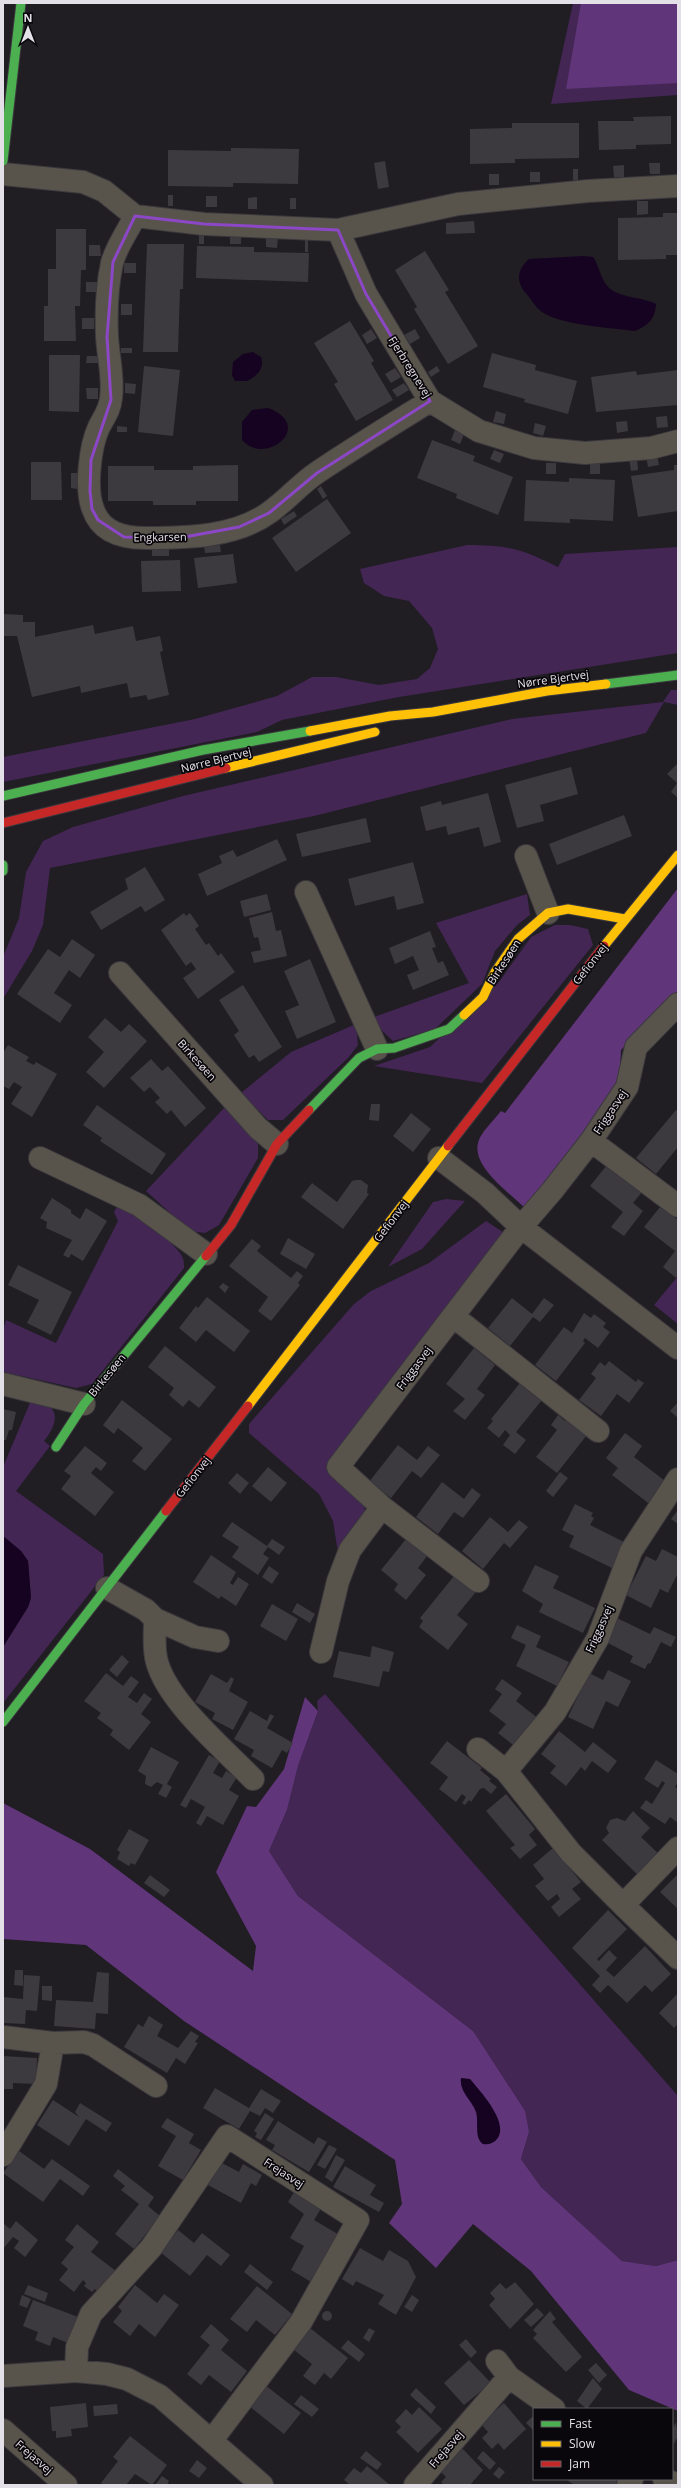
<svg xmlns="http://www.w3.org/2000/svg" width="681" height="2488" font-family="'Open Sans',sans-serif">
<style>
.green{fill:#432654}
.forest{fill:#603579}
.water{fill:#160321}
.building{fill:#3d3a3f}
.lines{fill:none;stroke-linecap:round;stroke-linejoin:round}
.street-casing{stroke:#3b393e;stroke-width:24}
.fast-casing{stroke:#3b393e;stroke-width:11}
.slow-casing{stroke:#3b393e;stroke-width:11}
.jam-casing{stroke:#3b393e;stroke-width:11}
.street{stroke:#59544b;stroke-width:22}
.fast{stroke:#4caf50;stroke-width:9}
.slow{stroke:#ffc107;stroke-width:9}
.jam{stroke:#c62828;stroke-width:9}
.marked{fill:none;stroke:#8b47c5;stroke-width:3;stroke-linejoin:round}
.labels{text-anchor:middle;stroke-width:3.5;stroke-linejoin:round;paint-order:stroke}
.street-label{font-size:11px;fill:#e4e0e7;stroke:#09070b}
</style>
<rect width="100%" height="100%" fill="#201d23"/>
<path class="green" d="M573 3H678V95L551 104Z
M467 545C509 545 521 549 558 567L565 554 678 547V653L399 697 282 720 257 732 3 782V757L195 719 277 696 312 677H336L379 685 417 679 430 668 438 649 432 628 409 601 384 596 364 583 360 569Z
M671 690H678V705L664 702 646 733 314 816 50 868 43 925 32 951 3 999V957L19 918 26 872 43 841 73 827 183 796 512 719 663 702Z
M527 894 530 915 517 925 495 951 482 984 435 1029 393 1041 379 1028 374 1017 469 983 436 923Z
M555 925H570L588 929 593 945 482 1083 374 1066 430 1047 499 982 531 937Z
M356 1024 358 1045 349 1057 283 1120H268L241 1093 291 1052Z
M224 1108 258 1140V1158L219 1225 205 1233 190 1231 146 1191Z
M446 1199 465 1201 422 1249 388 1267 433 1202Z
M118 1205C135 1213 172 1239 182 1256 184 1259 184 1264 184 1268L92 1384 76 1388 3 1372V1330L6 1320 56 1343 118 1221 114 1212Z
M486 1221 509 1236 327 1472 364 1505 366 1518 338 1553 333 1521 319 1494 249 1433V1424L354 1304 371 1291 429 1263Z
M678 1276V1324L654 1305Z
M32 1398C37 1401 45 1403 50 1407 61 1416 51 1433 44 1441L50 1446 16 1491 103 1554 104 1575 3 1703V1647L28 1607 31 1598 28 1561 21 1551 3 1536V1467Z
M325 1694 678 2096V2260L656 2266 622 2261 541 2187 521 2159 529 2132 473 2031 298 1896 269 1851 287 1810 298 1766 318 1711 317 1701Z"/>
<path class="forest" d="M581 3H678V83L566 89Z
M678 888V992L621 1050 619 1088 525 1208C510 1193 472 1167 478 1143 480 1133 494 1120 501 1111L505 1113Z
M305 1697 318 1711 298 1766 287 1810 269 1851 298 1896 473 2031 525 2111 529 2132 521 2159 541 2187 622 2261 656 2266 678 2260V2411L629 2390 531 2271 473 2224 436 2268 389 2223 402 2204 395 2160 184 2021 86 1945 3 1939V1803L90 1849 253 1971 256 1946 216 1872 247 1806 256 1807 284 1769Z"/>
<path class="water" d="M583 256 593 257C599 266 600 275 605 283 615 299 641 296 656 304 655 319 649 325 635 331 612 328 560 325 542 312 535 307 530 297 524 291 515 279 519 268 529 259Z
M253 352 261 357C265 368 257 376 247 381H235L232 375 233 362 243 354Z
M268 408C316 426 265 467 242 440V422L252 410Z
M3 1536 21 1551 28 1561 31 1598 28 1607 3 1647Z
M461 2078 470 2079C480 2091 510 2123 497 2139 494 2143 489 2145 483 2144 474 2138 479 2123 476 2112 472 2100 459 2092 461 2078Z"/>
<path class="building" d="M671 116V144L636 145V149L599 150 598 121H634L633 117Z
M512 123H579V158L515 159V163L470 164V129L512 128Z
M231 148 299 149 298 184 233 183V187L168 186V150L231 151Z
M385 161 389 187 378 189 374 163Z
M649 163H660V174H650Z
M624 165V177H614L613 166Z
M573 169H578V180H573Z
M530 172H540V182H530Z
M489 174H499V185H489Z
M168 195H173V206H168Z
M206 196H217V207H206Z
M257 197V209H248V198Z
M290 198H296V209H290Z
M637 201H648V214L637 215Z
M663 213H678V255H666V259L618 260V218L663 217Z
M474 221 475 233 446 234V223Z
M56 229H86V270H81L80 306H75L76 341H44V306H48V269H56Z
M230 232H241V244H230Z
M199 233H204V244H199Z
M266 236 278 237 277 248 266 247Z
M305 239H308V252H305Z
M147 244H184L183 289H180L178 352H143Z
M89 245H100L101 256H89Z
M197 246 254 247V252L309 253 308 282 196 278Z
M425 251 449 290 445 292 478 346 448 364 414 309 417 307 395 270Z
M124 263H136V273H124Z
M86 282H98V292H86Z
M121 304H132V315H121Z
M82 318H94V329H82Z
M350 321 374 361 371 363 393 400 356 421 334 384 338 382 314 343Z
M371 329 377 338 367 344 362 335Z
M415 329 420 338 410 344 404 335Z
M121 348H132V353H121Z
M492 353 536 365 535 370 577 381 568 414 524 402 525 399 483 387Z
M49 355H80L79 412 49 411Z
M87 356H98V363H86Z
M144 366 180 370 173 436 138 432Z
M437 366 440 371 431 377 428 372Z
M395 368 401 377 391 383 385 374Z
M678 370V405L596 412 591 377 636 371 637 375Z
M125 383 136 384 135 394 125 393Z
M404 383 409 390 397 397 392 390Z
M86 388H98V399H87Z
M496 411 506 414 504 424 493 422Z
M667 416 668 427 657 428 656 417Z
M627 421 628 431 617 433 616 422Z
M535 423 546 426 543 436 533 433Z
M117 426 127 427V432H117Z
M455 430 464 434 460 444 451 440Z
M432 440 475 456 473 461 513 477 498 515 456 498 457 494 417 478Z
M494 450 504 454 500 463 490 459Z
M657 455 659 465 648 467 646 456Z
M637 457 638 470 631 471 629 458Z
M31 462H61L62 500H31Z
M546 463H556V474H546Z
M590 464H600V474H590Z
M238 465V501H196V505H153V501H108V466H154V470H193V466Z
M674 465H678V511L638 517 631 476 674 470Z
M71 473H77V489L71 488Z
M569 478 615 480 613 521 570 519V523L524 521 526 480 569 482Z
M321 486 327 496 323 499 317 489Z
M327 499 351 533 296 572 272 538Z
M294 511 297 516 284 525 281 519Z
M220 545 221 552 205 553 204 546Z
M152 549H169V556H152Z
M233 554 237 583 198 588 194 558Z
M180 560 181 591 142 592 141 561Z
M3 614 23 615V622H35V637L93 625 95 634 133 626 136 641 160 636 163 651 160 652 169 695 148 700 146 695 130 698 127 683 81 693 80 686 32 697 17 636H3Z
M678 763V798L671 792 677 783 667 774Z
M571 767 578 794 540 805 544 821 517 828 505 785Z
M488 793 501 842 484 847 479 827 448 835 446 826 426 831 420 807 441 801 442 805Z
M624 815 632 836 557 865 549 844Z
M366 818 371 842 302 857 296 834Z
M277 839 287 860 207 896 198 874 222 863 219 856 233 850 237 857Z
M413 862 424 903 397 910 394 896 355 906 348 879Z
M145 867 165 900 145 912 141 906 101 930 90 912 128 889 125 879Z
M267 894 271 910 244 917 240 901Z
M272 912 276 931 281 930 287 956 254 963 251 952 261 950 258 937 254 938 249 918Z
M184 913 186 916 190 913 199 926 195 929 206 945 209 943 218 956 221 953 235 972 198 999 183 978 196 969 191 962 186 966 161 930Z
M430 931 436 947 432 948 438 963 443 961 449 975 413 990 407 975 419 970 413 956 395 964 389 948Z
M72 939 95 955 80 978 69 970 54 993 72 1005 60 1023 17 994 48 949 60 957Z
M310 959 336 1022 297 1039 285 1011 299 1005 284 971Z
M243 985 282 1047 259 1062 254 1055 249 1058 234 1035 239 1031 219 1000Z
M105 1018 121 1032 129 1024 147 1041 104 1088 86 1072 104 1052 88 1037Z
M8 1045 29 1057 26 1061 34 1065 36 1062 57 1074 32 1117 11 1104 22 1087 14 1082 9 1089 3 1086V1053Z
M151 1059 162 1071 168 1066 206 1108 185 1127 171 1110 167 1114 155 1102 160 1098 150 1087 144 1092 130 1078Z
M371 1104H380L379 1121 369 1120Z
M97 1105 166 1154 152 1175 100 1141 102 1138 83 1125Z
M676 1110 678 1112V1147L656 1174 636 1158Z
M411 1113 431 1129 413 1152 393 1136Z
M607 1165 642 1192 633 1203 643 1211 624 1236 611 1227 623 1212 590 1186Z
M356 1180H361L368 1185 367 1193 369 1194 343 1229 301 1197 312 1183 337 1202 352 1181Z
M52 1198 71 1210V1213L80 1219 86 1208 107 1221 83 1261 71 1254 69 1258 63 1255 72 1240 46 1228 47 1222 40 1218Z
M660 1207 678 1220V1275L676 1278 663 1267 675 1251 644 1227Z
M288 1238 315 1254 306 1269 280 1254Z
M252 1239 261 1246 257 1251 291 1278 297 1271 303 1276 298 1283 300 1285 271 1321 258 1311 268 1297 229 1266Z
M18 1265 72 1292 51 1335 27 1323 39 1300 8 1285Z
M223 1283 229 1287 225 1293 219 1287Z
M207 1297 250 1331 234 1352 206 1330 196 1342 179 1328 196 1306 198 1308Z
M512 1298 532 1314 544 1298 554 1305 540 1322 533 1317 510 1346 488 1328Z
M584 1313 591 1318 594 1314 606 1323 603 1327 610 1332 598 1348 585 1338 583 1341 585 1343 556 1381 535 1365 564 1327 572 1333Z
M165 1346 216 1387 199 1408 189 1400 183 1407 169 1395 174 1388 148 1367Z
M474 1348 495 1365 477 1389 485 1395 465 1420 453 1411 465 1399 446 1384Z
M609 1361 636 1382 638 1379 644 1383 629 1403 617 1394 601 1416 579 1400 596 1378 591 1374 600 1362 605 1366Z
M520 1383 542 1400 516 1432 526 1440 515 1454 503 1445 510 1435 505 1430 499 1438 487 1428 493 1421 491 1419Z
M122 1400 172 1439 145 1471 132 1461 143 1448 118 1428 114 1434 103 1425Z
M678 1402V1418L670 1411Z
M3 1409 16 1412 12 1430H9L6 1440H3Z
M558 1415 565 1421 566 1419 587 1435 557 1473 536 1457 557 1430 551 1425Z
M625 1433 642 1446 634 1457 669 1484 652 1506 612 1475 618 1468 606 1458Z
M398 1445 417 1460 428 1446 440 1455 421 1478 412 1471 391 1498 369 1482Z
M85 1446 107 1463 101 1471 96 1467 91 1473 114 1492 95 1516 61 1489 71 1476 64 1471Z
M268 1467 287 1483 271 1502 252 1486Z
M560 1472 568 1478 553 1497 546 1491Z
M237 1473 249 1483 240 1494 228 1483Z
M442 1482 464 1499 472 1488 481 1495 463 1518 454 1512 438 1534 416 1517Z
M575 1504 593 1513 591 1516 594 1518 590 1525 626 1543 614 1569 569 1547 574 1536 562 1530Z
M678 1510V1524L671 1519Z
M490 1517 508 1532 519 1520 528 1527 510 1548 504 1543 483 1569 462 1551Z
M232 1522 267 1546 272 1539 285 1547 279 1555 268 1547 263 1554 269 1558 258 1575 232 1557 239 1547 222 1536Z
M406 1539 427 1556 418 1568 426 1575 406 1600 394 1590 398 1584 381 1570Z
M662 1549 678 1557V1573L668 1593 660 1589 651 1608 626 1595 646 1556 656 1561Z
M211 1555 236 1572 230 1583 233 1585 238 1577 249 1584 236 1606 221 1596 219 1599 193 1582Z
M535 1565 559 1576 553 1588 595 1608 583 1633 539 1612 543 1604 522 1591Z
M269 1566 279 1573 272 1584 262 1577Z
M454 1576 475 1593 457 1615 468 1624 448 1650 419 1627 423 1621 420 1618Z
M297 1603 315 1614 310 1623 292 1612Z
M272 1604 298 1619 286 1641 260 1626Z
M615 1617 650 1634 654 1627 676 1637 671 1647 661 1642 650 1664 648 1663 645 1669 630 1662 633 1656 604 1641Z
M517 1625 541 1636 536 1647 569 1662 557 1686 516 1666 526 1645 511 1638Z
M372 1646 394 1652 389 1672 383 1671 379 1687 333 1677 339 1651 370 1657Z
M122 1655 129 1662 117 1677 109 1670Z
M608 1670 631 1681 618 1707 606 1701 593 1729 568 1717 589 1673 603 1680Z
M106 1673 123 1686 131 1676 139 1682 128 1697 137 1703 144 1693 152 1699 141 1714 151 1722 129 1750 110 1735 113 1730 97 1718 101 1713 84 1701Z
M211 1674 227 1683 231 1677 234 1679 229 1691 248 1702 233 1730 212 1719 215 1713 195 1702Z
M502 1679 522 1693 516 1701 539 1719 517 1748 498 1733 506 1724 489 1711 502 1694 495 1689Z
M250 1711 267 1721 270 1714 274 1716 267 1728 293 1743 287 1753 282 1750 272 1768 251 1756 254 1750 234 1739Z
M559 1731 585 1752 593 1742 617 1761 608 1773 592 1761 585 1771 581 1767 566 1786 550 1773 556 1766 541 1754Z
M447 1741 482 1768 480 1770 491 1779 489 1781 497 1787 491 1794 484 1788 480 1789 471 1802 469 1800 465 1805 462 1803 466 1797 462 1794 456 1802 439 1789 448 1777 430 1763Z
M151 1747 179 1762 167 1784 172 1787 166 1798 158 1794 163 1785 157 1782 151 1787 145 1784 146 1776 138 1771Z
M209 1755 220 1761 213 1773 222 1778 226 1771 237 1777 229 1790 239 1796 223 1825 207 1816 201 1826 196 1823 205 1807 191 1799 186 1808 180 1805Z
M656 1760 678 1774V1782L675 1787 678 1789V1823L670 1817 665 1824 640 1808 646 1800 652 1804 665 1783 662 1781 658 1788 644 1779Z
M506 1794 535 1829 529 1835 537 1845 520 1859 510 1848 515 1845 486 1811Z
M633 1811 650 1828 641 1837 662 1857 641 1878 602 1840 609 1833 606 1828 610 1820 617 1818 625 1821Z
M129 1829 149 1840 135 1865 131 1863 129 1866 117 1859 120 1852 117 1850Z
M553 1848 581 1882 572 1889 581 1899 559 1917 551 1907 560 1899 557 1894 548 1901 535 1886 544 1879 533 1865Z
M678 1874V1909L660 1892Z
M150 1875 170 1890 164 1897 144 1883Z
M608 1910 627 1929 597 1959 599 1961 609 1950 617 1958 606 1970 614 1977 645 1946 671 1974 652 1992 645 1985 627 2003 608 1985 600 1993 592 1985 600 1976 572 1948Z
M15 1970H23V1986L14 1985Z
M97 1972 109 1973 108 2014 96 2013 95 2029 54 2026 56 2000 93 2002Z
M24 1975 40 1976 37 2011 26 2010 25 2024 3 2023V1997L23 1999Z
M42 1986H52V2001L42 2000Z
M678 1993V2024L674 2028 659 2013Z
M149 2016 163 2025 157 2036 178 2048 191 2031 199 2036 195 2042 198 2043 185 2064 176 2058 167 2073 124 2047 138 2024 143 2027Z
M3 2056 37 2058 36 2084 13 2083V2089H3Z
M215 2088 249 2108 261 2089 281 2101 273 2113 265 2108 260 2116 250 2111 239 2129 203 2108Z
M53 2100 79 2117 75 2112 80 2103 112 2123 106 2132 86 2119 69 2146 37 2125Z
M265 2113 274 2119 261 2140 255 2137 257 2133 254 2131Z
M167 2118 194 2134 189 2143 201 2150 183 2180 158 2166 176 2136 161 2127Z
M278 2121 314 2144 318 2137 327 2142 309 2172 272 2150 275 2145 266 2140Z
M329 2145 337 2149 325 2169 317 2165Z
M19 2151 44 2169 52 2159 90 2186 83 2196 60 2179 43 2202 3 2173Z
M336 2155 345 2160 332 2182 325 2177Z
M220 2162 239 2172 243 2164 262 2175 256 2186 251 2183 241 2203 208 2185Z
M345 2166 376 2185 370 2195 384 2203 379 2212 333 2187Z
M118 2169 154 2197 148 2206 160 2216 134 2249 115 2234 139 2204 121 2190 125 2186 113 2176Z
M294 2192 322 2207 314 2220 341 2236 313 2283 291 2270 304 2246 290 2238 304 2214 288 2202Z
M16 2221 38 2240 25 2257 14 2248 19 2241 13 2237 3 2249V2223L10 2229Z
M77 2224 99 2242 91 2252 116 2271 99 2293 95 2289 92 2292 84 2286 86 2283 83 2280 74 2292 59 2280 68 2269 61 2263 74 2247 65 2240Z
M178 2230 194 2243 202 2233 230 2255 221 2266 207 2255 190 2276 160 2252Z
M360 2248 383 2261 389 2250 408 2261 416 2277 396 2315 378 2304 384 2295 356 2281 353 2286 342 2279Z
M250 2264 273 2282 267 2290 244 2272Z
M515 2282 534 2304 510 2329 489 2305 495 2299 490 2293 500 2283 506 2289Z
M28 2285 48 2293 45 2302 24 2294Z
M135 2285 157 2303 164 2294 179 2305 155 2337 139 2324 130 2336 113 2322 122 2311 118 2307Z
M257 2286 292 2314 275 2335 256 2320 247 2332 230 2319Z
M22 2295 31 2299 27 2308 19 2305Z
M412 2295 419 2300 412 2312 404 2307Z
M33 2300 78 2317 68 2343 53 2337 50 2346 35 2340 38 2332 23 2326Z
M537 2308 544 2315 531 2327 524 2320Z
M550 2311 556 2319 552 2322 582 2357 566 2372 533 2338 537 2334 533 2330Z
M322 2316a5 5 0 1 1 10 0a5 5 0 1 1-10 0Z
M211 2324 229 2340 221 2350 247 2371 231 2392 209 2375 201 2385 187 2374 210 2345 200 2337Z
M310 2328 348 2358 331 2379 324 2373 315 2385 303 2376 312 2364 294 2350Z
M369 2328 375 2331 369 2342 363 2338Z
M466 2339 477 2352 471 2358 459 2345Z
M348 2340 365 2354 359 2362 341 2348Z
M469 2360 491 2383 464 2405 444 2383Z
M596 2363 607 2375 599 2383 588 2370Z
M593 2378 602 2389 587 2409 577 2401Z
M265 2385 301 2413 284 2434 249 2406Z
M416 2388 436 2407 431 2414 410 2395Z
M301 2395 319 2409 312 2417 294 2404Z
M86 2403 88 2427 71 2429 72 2436 56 2438V2431H52L50 2407Z
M504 2403 526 2429 504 2450 498 2443 492 2449 482 2438 488 2432 481 2424Z
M117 2404 118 2414 94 2416 93 2406Z
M419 2407 442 2429 418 2453 396 2432 401 2427 395 2421 406 2409 412 2415Z
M532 2417 534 2419V2431L526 2423Z
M676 2422 678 2436 674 2444 672 2430Z
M130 2436 167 2465 152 2485 135 2474 126 2485H104L101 2483 118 2461 113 2457Z
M460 2446 483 2470 470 2485H444L441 2482 446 2477 438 2469Z
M366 2451 382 2464 377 2470 360 2458Z
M483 2451 496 2463 490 2470 477 2458Z
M197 2460 207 2468 199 2478 189 2471Z
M367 2466 390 2485H350L344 2480 354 2468 361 2473Z
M499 2467 505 2472 499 2479 493 2474Z
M162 2476 169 2481 167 2485H155Z
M570 2479H615L617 2481 615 2485H575L568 2481Z"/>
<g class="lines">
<defs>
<path id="street" d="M3 174 83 182 104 191 135 216 204 224 338 230 458 204 588 191 678 186
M135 216C128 231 116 247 112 263 107 286 106 313 107 336 108 357 114 377 111 398 110 410 104 417 99 427 90 446 85 489 93 509 101 533 124 538 146 538 188 538 236 537 270 512 287 500 301 483 318 472 355 447 393 424 430 401
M338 230 366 294 430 401 479 431 534 448 585 453 651 448 678 441
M526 856 548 913
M306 892 377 1049
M120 973 258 1128 277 1144
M591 1141 678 1206
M40 1158 139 1205 206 1254
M439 1158 485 1193 521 1227 678 1348
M453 1316 598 1431
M3 1384 84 1404
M678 1479 631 1551 598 1638 555 1712 506 1771 571 1853 623 1905 678 1848
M478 1581 382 1507 338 1467 521 1227 552 1191 591 1141 627 1087 636 1047 678 1004
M107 1588 146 1610 155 1619C155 1633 153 1648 157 1662 168 1702 224 1749 253 1779
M155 1619 195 1637 218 1641
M321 1652 338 1581 350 1550 382 1507
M478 1749 506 1771
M623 1905 678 1958
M3 2037 53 2043 46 2084 3 2155
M53 2043 84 2042 93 2045 156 2086
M497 2361 509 2377
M76 2371 77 2347 91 2314 151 2248 227 2136 358 2220 301 2322 212 2440
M3 2376 76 2371 107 2374 127 2379 160 2396 262 2485
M3 2430 66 2485
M664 2479 678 2485
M415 2485 509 2377 554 2409
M628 2485 632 2479"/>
<path id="fast" d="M3 161 21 3
M606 684 678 675
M3 796 203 750 310 731
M3 865V871
M309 1110 359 1058 377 1049 394 1048 449 1029 464 1015
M56 1447 84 1404 206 1256
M3 1722 166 1511"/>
<path id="slow" d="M310 731 390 716 433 712 547 691 606 684
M226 768 375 732
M604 946 678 855
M464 1015 483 997 495 972 518 939 548 913 568 909 625 919
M248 1406 448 1146"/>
<path id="jam" d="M3 823 226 768
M448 1146 604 946
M206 1256 231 1225 277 1144 309 1110
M166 1511 248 1406"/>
</defs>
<use href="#street" class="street-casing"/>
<use href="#fast" class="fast-casing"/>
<use href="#slow" class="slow-casing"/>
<use href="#jam" class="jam-casing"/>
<use href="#street" class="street"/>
<use href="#fast" class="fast"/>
<use href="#slow" class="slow"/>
<use href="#jam" class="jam"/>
</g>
<path class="marked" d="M135 216 204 224 338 230 366 294 430 401 317 473 269 513 239 527 179 538 124 537 98 520 92 509 90 491 91 460 111 400 107 337 113 262Z"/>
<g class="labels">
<g class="street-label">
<text transform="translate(410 367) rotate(58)" y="4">Fjerbregnevej</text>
<text transform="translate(160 537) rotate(-1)" y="4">Engkarsen</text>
<text transform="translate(553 679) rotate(-8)" y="4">Nørre Bjertvej</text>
<text transform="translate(216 760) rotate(-14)" y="4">Nørre Bjertvej</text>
<text transform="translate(504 962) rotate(-57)" y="4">Birkesøen</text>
<text transform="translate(590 964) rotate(-52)" y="4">Gefionvej</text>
<text transform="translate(197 1060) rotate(48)" y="4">Birkesøen</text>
<text transform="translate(610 1112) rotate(-56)" y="4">Friggasvej</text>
<text transform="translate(391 1221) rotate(-53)" y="4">Gefionvej</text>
<text transform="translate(414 1368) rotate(-53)" y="4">Friggasvej</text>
<text transform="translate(107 1375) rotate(-51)" y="4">Birkesøen</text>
<text transform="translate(193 1477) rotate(-52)" y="4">Gefionvej</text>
<text transform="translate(599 1629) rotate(-66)" y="4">Friggasvej</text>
<text transform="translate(284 2173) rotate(33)" y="4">Frejasvej</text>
<text transform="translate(446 2449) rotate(-49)" y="4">Frejasvej</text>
<text transform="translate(34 2457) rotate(41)" y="4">Frejasvej</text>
</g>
</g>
<rect width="681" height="2488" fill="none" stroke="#e4e0e7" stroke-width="8"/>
<rect x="533" y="2408" width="140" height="72" fill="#09070b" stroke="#615e63"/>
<rect x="541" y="2421" width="20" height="6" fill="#4caf50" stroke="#615e63"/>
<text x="569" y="2428" font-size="12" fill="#e4e0e7">Fast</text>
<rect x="541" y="2441" width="20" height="6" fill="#ffc107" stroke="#615e63"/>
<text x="569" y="2448" font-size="12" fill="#e4e0e7">Slow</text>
<rect x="541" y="2461" width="20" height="6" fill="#c62828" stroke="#615e63"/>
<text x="569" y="2468" font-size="12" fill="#e4e0e7">Jam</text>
<g transform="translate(28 28)" stroke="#09070b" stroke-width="3" paint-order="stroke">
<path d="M0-3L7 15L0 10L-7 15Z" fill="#e4e0e7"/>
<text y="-6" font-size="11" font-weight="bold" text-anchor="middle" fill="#e4e0e7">N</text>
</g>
</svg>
